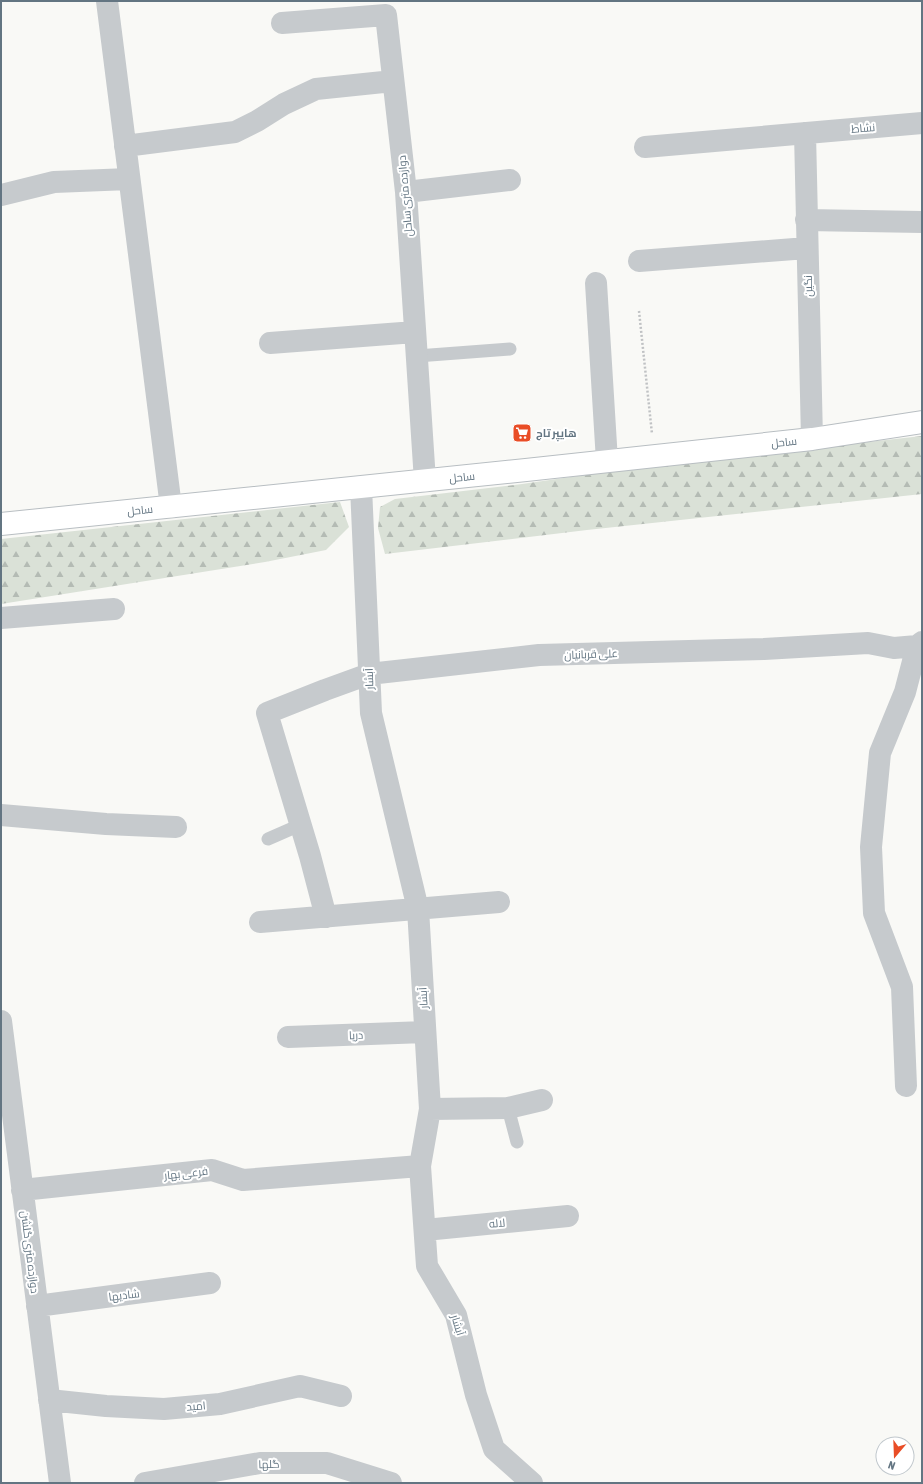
<svg xmlns="http://www.w3.org/2000/svg" width="923" height="1484" font-family="'Asap Condensed',Cairo,sans-serif">
<style>
.forest{fill:url(#forest-firs)}
.lines{fill:none;stroke-linecap:round;stroke-linejoin:round}
.secondary-casing{stroke:#b8bec2;stroke-width:24}
.path{stroke:#c0c2c4;stroke-width:2.5;stroke-dasharray:2 2;stroke-linecap:butt}
.lane{stroke:#c6cacd;stroke-width:13}
.street{stroke:#c6cacd;stroke-width:22}
.secondary{stroke:#fff;stroke-width:22}
.labels{text-anchor:middle;stroke-width:4;stroke-linejoin:round;paint-order:stroke}
.street-label{font-size:11px;fill:#637582;stroke:#fff}
.poi-label{font-size:11px;font-weight:bold;fill:#637582;stroke:#fff;text-anchor:start}
</style>
<defs>
<pattern id="forest-firs" width="22" height="20" patternUnits="userSpaceOnUse"><rect width="22" height="20" fill="#dae1d7"/><path d="M5 1l3.5 6h-7zM16 11l3.5 6h-7z" fill="#b4bbb4"/></pattern>
</defs>
<rect width="100%" height="100%" fill="#f9f9f6"/>
<path class="forest" d="M922 436V494L587 530 385 554 378 528 380 507 395 499 522 484 633 468Z
M340 502 349 527 326 550 265 562 1 604V539Z"/>
<g class="lines">
<defs>
<path id="secondary" d="M1 524 526 470 812 439 922 422"/>
</defs>
<use href="#secondary" class="secondary-casing"/>
<path class="path" d="M639 311 652 434"/>
<path class="lane" d="M417 356 510 349
M268 839 300 825
M508 1108 517 1142"/>
<path class="street" d="M107 1 171 507
M282 23 386 15 406 192 425 481
M805 133 812 439
M125 146 235 132 257 121 284 104 316 89 393 81
M645 147 922 123
M406 192 510 180
M1 195 54 182 129 179
M806 220 922 222
M639 261 807 248
M596 283 607 461
M270 343 415 332
M361 487 371 713 418 909 430 1109 420 1166 427 1266 456 1315 476 1395 494 1449 532 1483
M1 618 114 609
M1 815 106 824 176 827
M326 917 310 856 267 713 325 690 369 674 539 655 764 649 868 643 894 648 917 646 922 642
M260 922 499 902
M1 1021 60 1483
M288 1037 425 1032
M906 1086 902 987 874 913 871 847 880 753 905 692 917 646
M430 1109 508 1108 542 1100
M22 1190 212 1170 243 1180 420 1166
M425 1230 568 1216
M37 1306 210 1283
M49 1400 106 1406 164 1409 220 1404 300 1386 341 1396
M145 1483 260 1463H327L391 1483"/>
<use href="#secondary" class="secondary"/>
</g>
<defs>
<symbol id="supermarket-square" viewBox="-11 -11 22 22"><rect x="-9" y="-9" width="18" height="18" rx="4" fill="#e94d26" stroke="#fff"/><path d="M-6-5.5h2.5l.6 2H6L4.5 2H-2.5L-4.4-4H-6ZM-1.5 3.2a1.3 1.3 0 1 0 .1 0ZM3 3.2a1.3 1.3 0 1 0 .1 0Z" fill="#fff"/></symbol>
</defs>
<g fill-rule="evenodd">
<use href="#supermarket-square" x="511" y="422" width="22" height="22"/>
</g>
<g class="labels">
<g class="street-label">
<text transform="translate(863 128) rotate(-5)" y="4">نشاط</text>
<text transform="translate(405 196) rotate(-95)" y="4">دوازده متری ساحل</text>
<text transform="translate(808 286) rotate(-91)" y="4">نگین</text>
<text transform="translate(784 442) rotate(-6)" y="4">ساحل</text>
<text transform="translate(462 477) rotate(-6)" y="4">ساحل</text>
<text transform="translate(140 510) rotate(-6)" y="4">ساحل</text>
<text transform="translate(591 654) rotate(-2)" y="4">علی قربانیان</text>
<text transform="translate(369 679) rotate(-92)" y="4">آبشار</text>
<text transform="translate(423 998) rotate(-93)" y="4">آبشار</text>
<text transform="translate(356 1035) rotate(-2)" y="4">دریا</text>
<text transform="translate(186 1173) rotate(-6)" y="4">فرعی بهار</text>
<text transform="translate(497 1223) rotate(-5)" y="4">لاله</text>
<text transform="translate(30 1252) rotate(83)" y="4">دوازده متری گلشن</text>
<text transform="translate(124 1295) rotate(-7)" y="4">شادیها</text>
<text transform="translate(458 1325) rotate(73)" y="4">آبشار</text>
<text transform="translate(196 1406) rotate(-5)" y="4">امید</text>
<text transform="translate(269 1464) rotate(-2)" y="4">گلها</text>
</g>
<g class="poi-label">
<text x="536" y="437">هایپر تاج</text>
</g>
</g>
<rect width="923" height="1484" fill="none" stroke="#637582" stroke-width="4"/>
<g transform="translate(895 1456) rotate(199)"><circle r="19" fill="#ffffff" stroke="#c1c8cd"/>
<path d="M0-3L7 15L0 10L-7 15Z" fill="#e94d26"/>
<text y="-6" font-size="11" font-weight="bold" text-anchor="middle" fill="#637582">N</text>
</g>
</svg>
